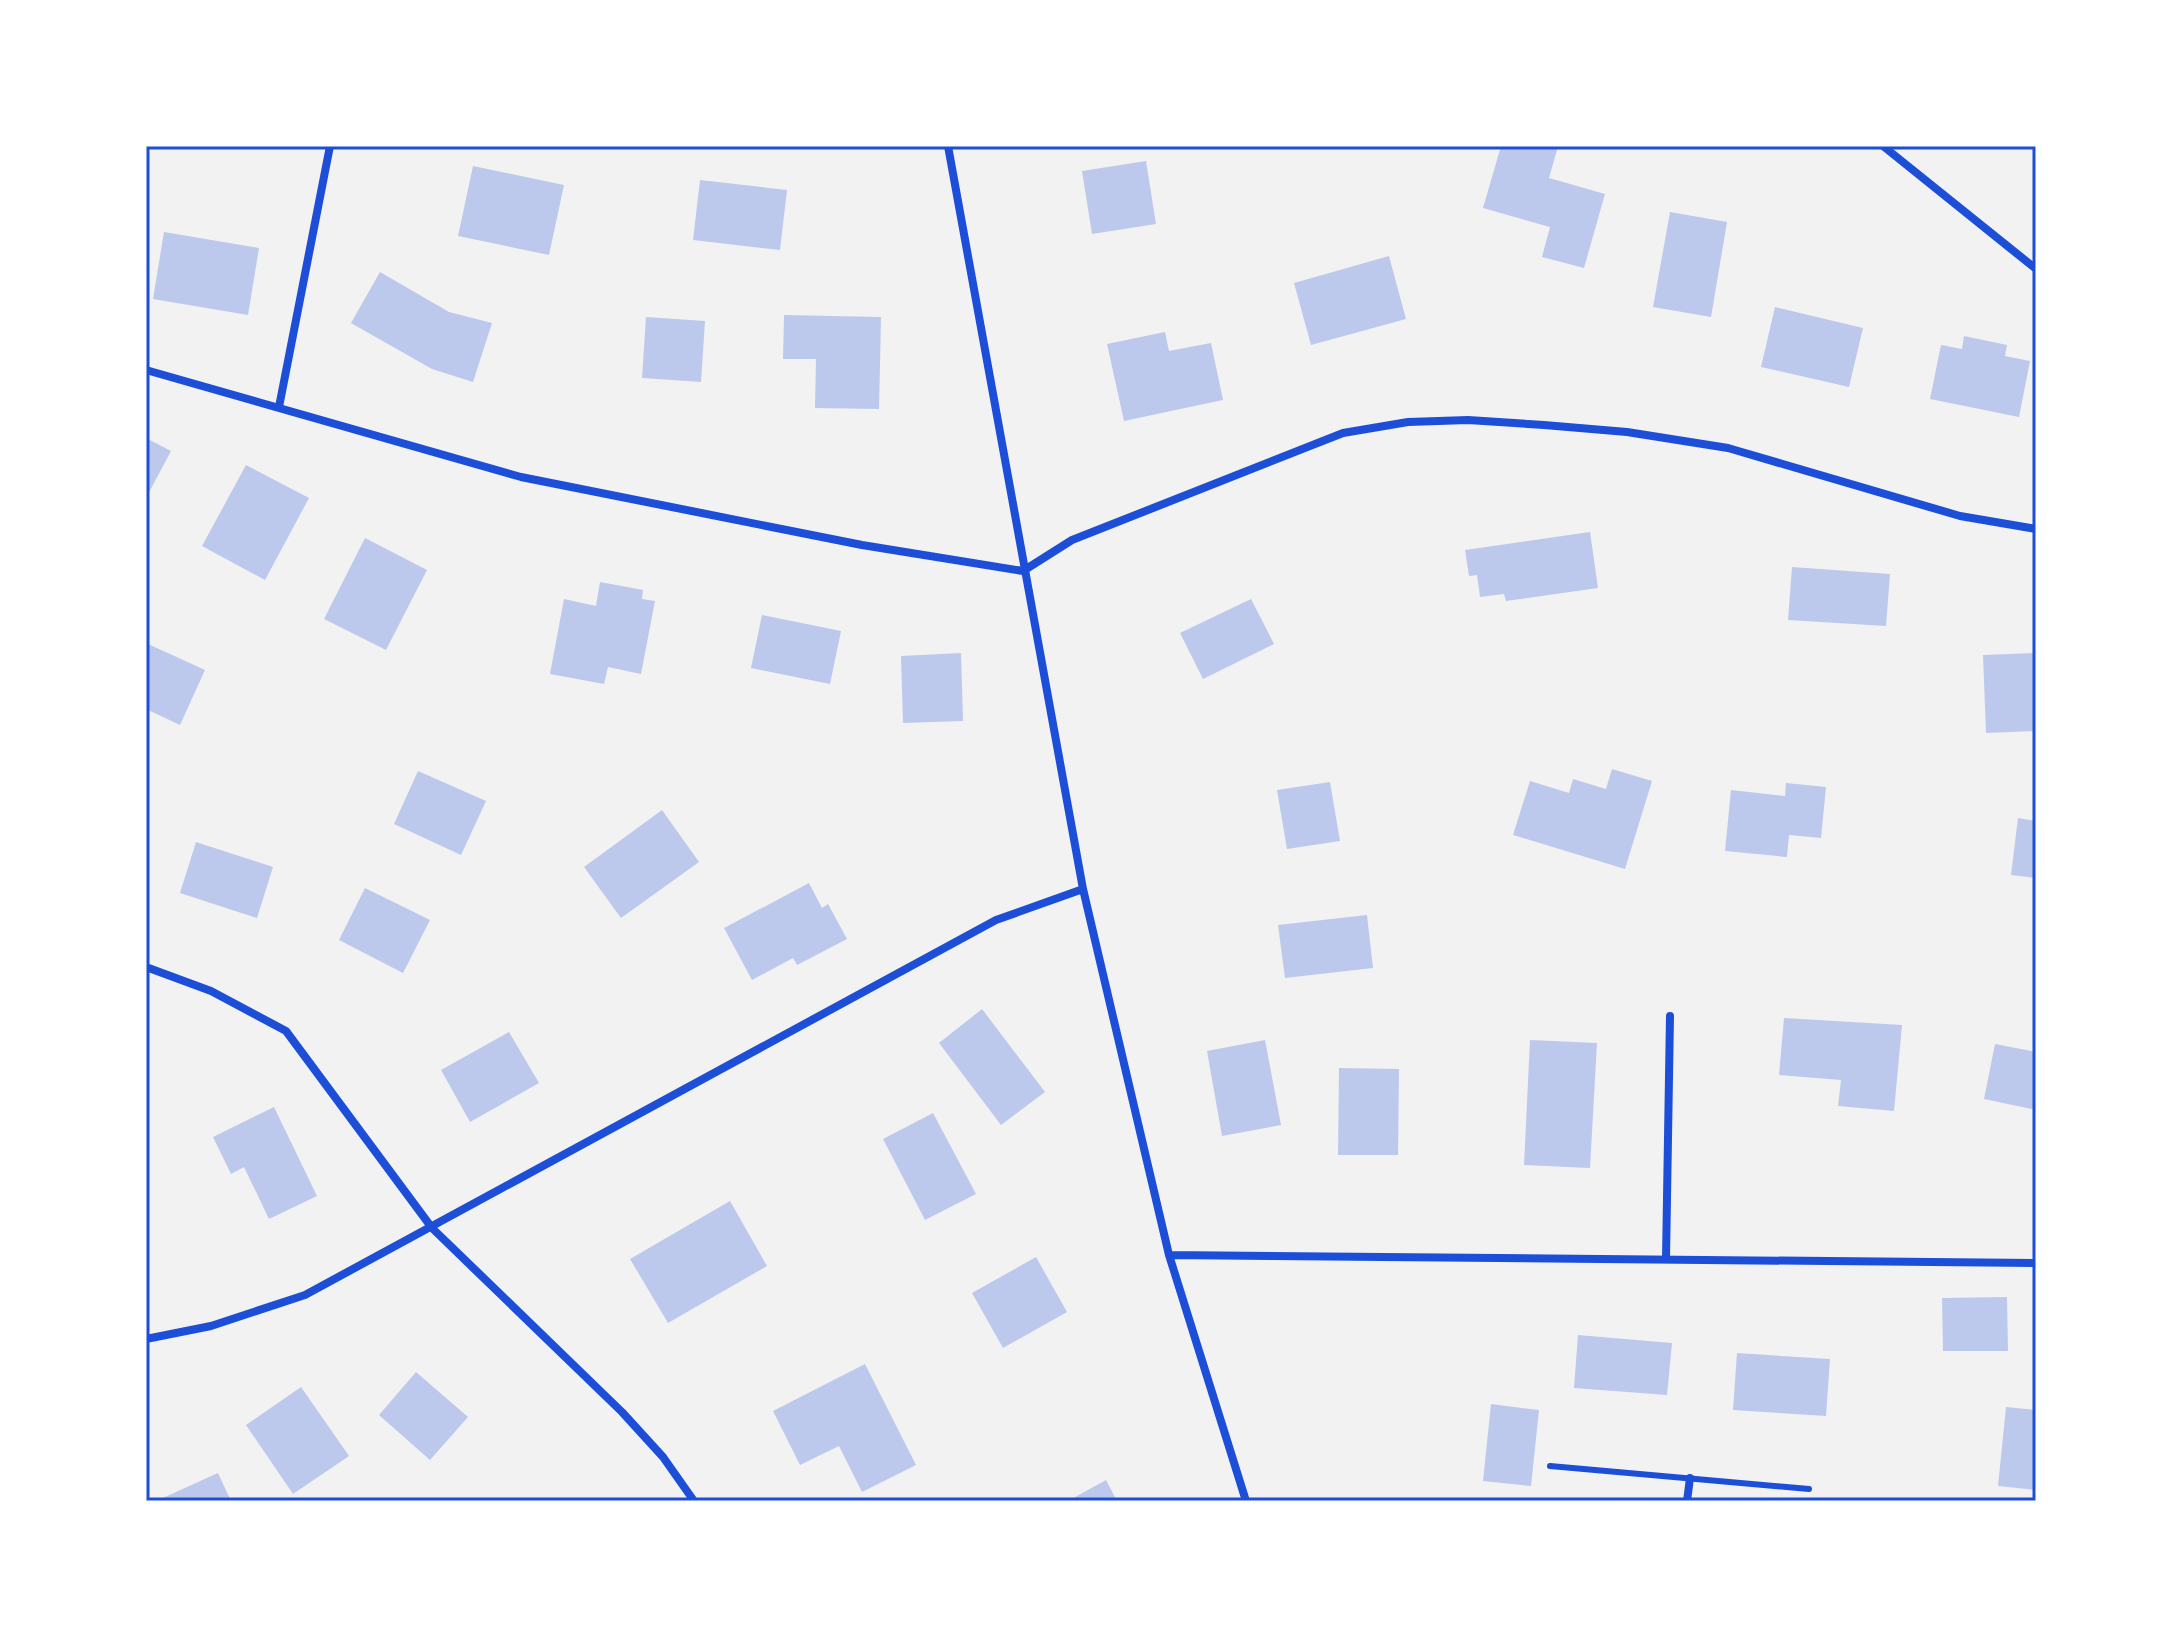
<svg xmlns="http://www.w3.org/2000/svg" width="2182" height="1647" font-family="'Source Sans 3',sans-serif">
<style>
.building{fill:#bdc9ec}
.lines{fill:none;stroke-linecap:round;stroke-linejoin:round}
.service{stroke:#1d4ed8;stroke-width:6}
.minor{stroke:#1d4ed8;stroke-width:8}
.neatline{fill:none;stroke:#1d4ed8;stroke-width:3}
</style>
<rect width="100%" height="100%" fill="#f2f2f2"/>
<path class="building" d="M1501 146H1558L1549 178 1605 194 1584 268 1542 257 1550 227 1483 208Z
M1146 161 1156 224 1092 234 1082 171Z
M473 166 564 185 549 255 458 236Z
M700 180 787 190 780 250 693 240Z
M1670 212 1727 222 1711 317 1653 307Z
M164 232 259 248 248 315 153 299Z
M1389 256 1406 319 1311 345 1294 283Z
M380 272 449 312 492 323 473 382 432 369 351 323Z
M1775 307 1863 328 1849 387 1761 367Z
M784 315 881 317 879 409 815 408 816 359H783Z
M646 317 705 321 701 382 642 378Z
M1165 332 1169 351 1211 343 1223 400 1124 421 1107 344Z
M1964 336 2007 345 2005 356 2030 361 2019 417 1930 399 1941 345 1962 349Z
M146 438 171 451 146 498Z
M246 465 309 498 265 580 202 546Z
M1590 532 1598 588 1506 601 1504 594 1480 597 1477 575 1469 576 1465 550Z
M365 538 427 570 386 650 324 619Z
M1792 567 1890 574 1886 626 1788 620Z
M600 582 643 590 642 599 655 601 641 674 608 667 604 684 550 674 564 599 596 606Z
M1251 599 1274 644 1203 679 1180 633Z
M762 615 841 631 830 684 751 668Z
M146 643 205 670 180 725 146 709Z
M961 653 963 721 903 723 901 656Z
M2036 653V731L1986 733 1983 655Z
M1612 769 1652 781 1625 869 1513 835 1530 781 1569 793 1573 779 1606 789Z
M418 771 486 801 461 855 394 824Z
M1330 782 1340 841 1287 849 1277 790Z
M1786 783 1826 787 1821 838 1789 835 1787 857 1725 851 1731 790 1785 796Z
M662 810 699 862 621 918 584 867Z
M2018 818 2036 821V878L2011 875Z
M196 842 273 867 257 918 180 893Z
M809 883 822 908 828 904 847 939 797 965 793 958 752 980 724 928Z
M365 888 430 920 403 973 339 940Z
M1367 915 1373 968 1285 978 1278 925Z
M982 1009 1045 1092 1001 1125 939 1043Z
M1784 1018 1902 1025 1894 1111 1838 1106 1841 1080 1779 1075Z
M509 1032 539 1083 470 1122 441 1070Z
M1265 1040 1281 1125 1222 1136 1207 1051Z
M1530 1040 1597 1043 1590 1168 1524 1165Z
M1995 1044 2036 1052V1110L1984 1099Z
M1339 1068 1399 1069 1398 1155H1338Z
M274 1107 317 1196 269 1219 244 1167 231 1174 213 1137Z
M933 1113 976 1194 925 1220 883 1139Z
M730 1201 767 1266 668 1323 630 1259Z
M1036 1257 1067 1312 1003 1348 972 1293Z
M2007 1297 2008 1351H1943L1942 1298Z
M1578 1335 1672 1343 1667 1395 1574 1388Z
M1737 1353 1830 1359 1826 1416 1733 1410Z
M865 1364 916 1465 862 1492 839 1446 800 1465 773 1411Z
M416 1372 468 1417 430 1460 379 1415Z
M301 1387 349 1456 293 1494 246 1425Z
M1491 1404 1539 1410 1531 1486 1483 1481Z
M2006 1407 2036 1410V1490L1998 1486Z
M218 1473 231 1501H156Z
M1106 1480 1117 1501H1068Z"/>
<g class="lines">
<path class="service" d="M1550 1466 1809 1489"/>
<path class="minor" d="M948 146 1083 889 1169 1255 1246 1501
M1883 146 2036 269
M146 370 521 477 862 545 1023 571 1072 540 1343 433 1408 422 1468 420 1544 425 1627 432 1728 448 1960 516 2036 529
M279 407 330 146
M146 967 211 991 286 1031 432 1228 622 1412 663 1457 694 1501
M1169 1255 2036 1263
M1666 1259 1670 1016
M146 1339 211 1326 305 1295 996 920 1083 889
M1687 1501 1690 1478"/>
</g>
<rect width="2182" height="1647" fill="none" stroke="#ffffff" stroke-width="296"/>
<rect x="148" y="148" width="1886" height="1351" class="neatline"/>
</svg>
